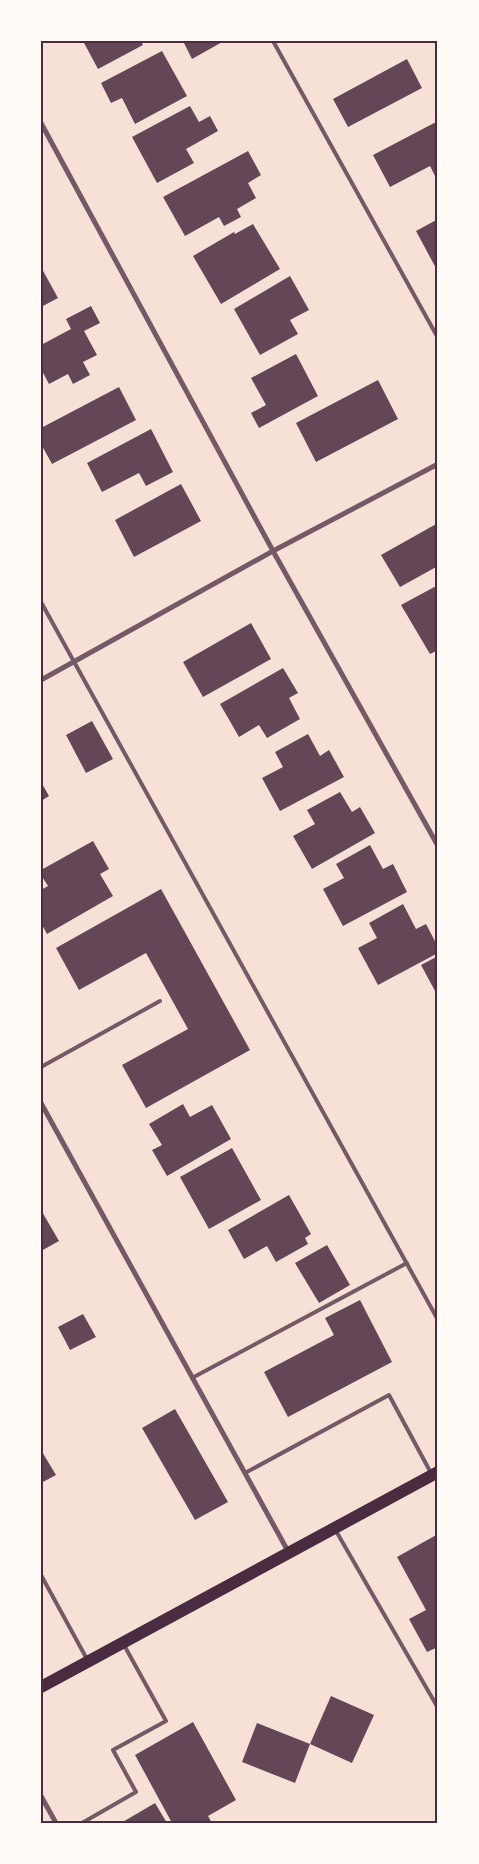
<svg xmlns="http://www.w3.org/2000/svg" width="479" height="1864" font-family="'Work Sans',sans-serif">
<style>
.building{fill:#644757}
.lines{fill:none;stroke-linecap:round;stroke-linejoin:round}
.service{stroke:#755966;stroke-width:4}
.minor{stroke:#755966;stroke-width:5}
.primary{stroke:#4a2c40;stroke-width:12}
.neatline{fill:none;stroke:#4a2c40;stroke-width:2}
</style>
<rect width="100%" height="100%" fill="#f7e1d7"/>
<path class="building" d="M83 41H141L143 45 98 69Z
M183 41H224L192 59Z
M162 51 187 96 135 124 122 98 111 103 101 83Z
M407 59 422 88 348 127 333 99Z
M190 106 199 122 210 116 218 131 186 149 194 163 157 183 132 137Z
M438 121V177L436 178 430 166 390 187 373 155Z
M248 151 261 175 248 183 256 198 237 209 241 217 224 226 219 217 185 236 163 197Z
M438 219V272L416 231Z
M253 224 280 269 221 304 193 256 234 232 235 234Z
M41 267 58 298 41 307Z
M290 276 309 310 290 320 298 334 260 355 234 309Z
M91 306 100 323 84 331 97 355 83 362 90 375 73 384 68 374 49 384 41 369V345L71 329 66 319Z
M296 354 318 396 259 428 251 413 266 405 251 378Z
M378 380 398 419 316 462 296 423Z
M119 387 136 420 52 464 41 444V428Z
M151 429 173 472 146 486 139 473 102 492 87 463Z
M181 484 201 521 134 557 115 520Z
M438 523V566L400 587 381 555Z
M438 585V650L430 654 401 605Z
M251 623 271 659 203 697 183 662Z
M283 668 298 693 289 698 300 719 267 738 259 725 239 737 220 704Z
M92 721 113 759 86 773 66 735Z
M308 734 320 756 329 750 344 777 280 811 262 778 283 767 275 752Z
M41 782 49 796 41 801Z
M340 792 352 812 360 807 375 833 312 869 293 836 315 824 307 810Z
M93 841 109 869 100 874 113 896 47 934 41 923V890L48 886 41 875V870Z
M370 845 383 869 393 864 407 892 343 926 323 889 344 878 336 864Z
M161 889 250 1050 146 1108 122 1065 188 1029 146 953 79 990 56 948Z
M403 904 416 929 426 924 438 947V953L378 985 358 948 377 938 369 923Z
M438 956V989L435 991 421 965Z
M183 1104 190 1117 212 1105 231 1139 167 1176 152 1150 162 1145 149 1124Z
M232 1148 261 1200 209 1229 180 1177Z
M289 1195 311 1234 305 1238 308 1244 276 1262 267 1246 244 1259 228 1230Z
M41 1210 59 1241 41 1251Z
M327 1245 350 1285 319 1303 295 1263Z
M360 1300 392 1362 288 1417 264 1372 334 1335 325 1318Z
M83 1314 96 1337 70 1350 58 1327Z
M175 1409 228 1502 195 1520 142 1428Z
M41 1450 56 1475 41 1483Z
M438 1534V1647L427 1652 409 1619 426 1610 397 1557Z
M331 1696 374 1715 352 1763 310 1744Z
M193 1722 236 1800 208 1816 212 1823H172L135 1755Z
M257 1723 310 1744 295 1783 242 1762Z
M155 1803 167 1823H121Z"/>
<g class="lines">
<path class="service" d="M273 41 438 338
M41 602 438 1320
M41 1067 160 1001
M192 1378 407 1263
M245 1473 389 1395 431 1473
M336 1531 438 1708
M41 1575 88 1661
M82 1823 136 1792 113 1750 166 1721 124 1645"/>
<path class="minor" d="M437 41 438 43
M41 123 273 551 438 846
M41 680 273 551 438 464
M41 1103 289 1553
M41 1796 56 1823"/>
<path class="primary" d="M41 1687 438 1472"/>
</g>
<rect width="479" height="1864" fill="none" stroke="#fffaf5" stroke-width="85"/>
<rect x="42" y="42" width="394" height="1780" class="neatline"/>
</svg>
